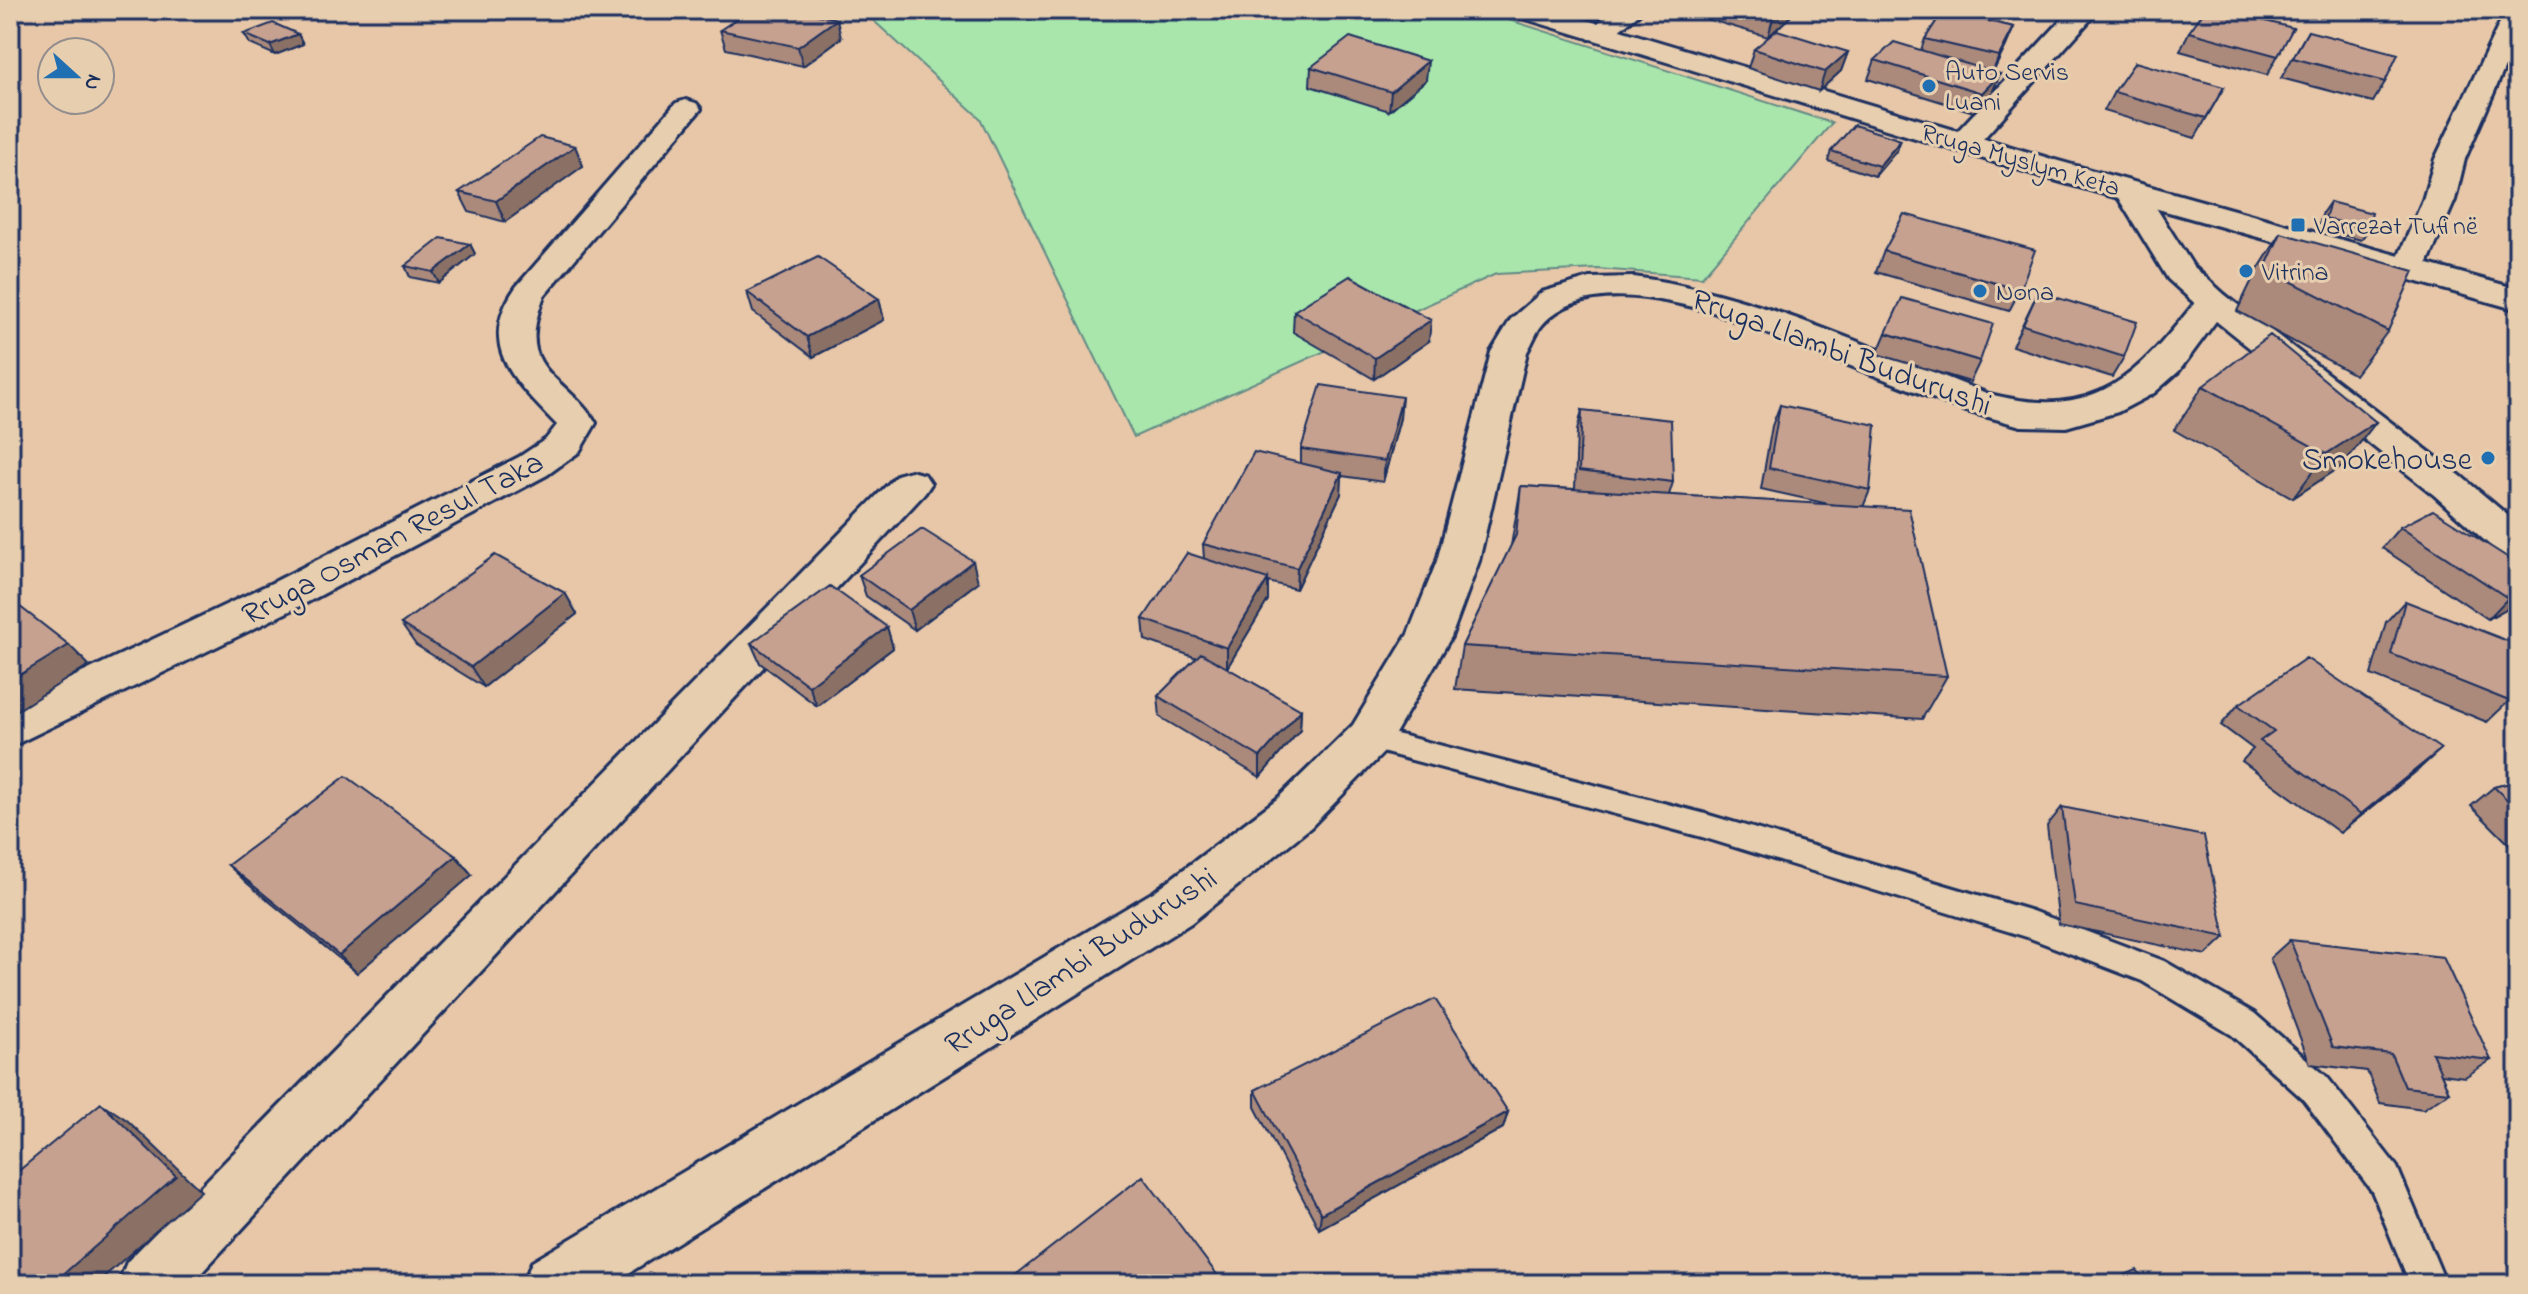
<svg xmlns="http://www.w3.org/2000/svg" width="2528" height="1294" font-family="'Indie Flower',sans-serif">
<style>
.green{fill:#a9e6ac;stroke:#628a85;stroke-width:2}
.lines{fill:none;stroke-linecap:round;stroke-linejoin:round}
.lane-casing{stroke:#1b2f5e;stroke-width:6}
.street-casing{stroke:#1b2f5e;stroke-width:6}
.secondary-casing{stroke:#1b2f5e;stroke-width:6}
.primary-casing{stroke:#1b2f5e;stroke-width:6}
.lane{fill:#e6ceae;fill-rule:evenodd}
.street{fill:#e6ceae;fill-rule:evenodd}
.secondary{fill:#e6ceae;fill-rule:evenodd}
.primary{fill:#e6ceae;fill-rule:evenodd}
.wall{fill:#ab8a7c;stroke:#1b2f5e;stroke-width:2}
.shaded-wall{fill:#8b7165;stroke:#1b2f5e;stroke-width:2}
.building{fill:#c7a190;stroke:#1b2f5e;stroke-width:2}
.poi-dot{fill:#1f6fb2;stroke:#e6ceae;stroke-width:3}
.labels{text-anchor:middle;stroke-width:6;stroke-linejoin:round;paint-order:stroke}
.far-poi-label{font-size:26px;fill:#1b2f5e;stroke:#e6ceae;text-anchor:start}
.far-street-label{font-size:26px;fill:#1b2f5e;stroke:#e6ceae}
.street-label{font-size:32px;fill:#1b2f5e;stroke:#e6ceae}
.poi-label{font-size:32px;fill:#1b2f5e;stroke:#e6ceae;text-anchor:end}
</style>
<rect width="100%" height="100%" fill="#e7c7a8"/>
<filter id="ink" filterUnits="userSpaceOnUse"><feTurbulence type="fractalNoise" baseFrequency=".0125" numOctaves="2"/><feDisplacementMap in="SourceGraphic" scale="16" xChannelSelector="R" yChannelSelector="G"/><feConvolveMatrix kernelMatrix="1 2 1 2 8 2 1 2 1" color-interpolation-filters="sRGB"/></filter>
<g filter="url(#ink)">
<path class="green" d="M862 10H1478L1832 123 1702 277 1598 269 1496 274 1134 437 980 118Z"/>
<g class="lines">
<defs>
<path id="lane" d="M1369 727 1702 813 2032 911 2164 961 2254 1013 2327 1077 2397 1167 2446 1284H2410L2372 1191 2303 1099 2232 1035 2142 981 2030 938 1702 837 1359 746 1355 738 1359 730Z"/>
<path id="street" d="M1613 10H1643L1609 39H1589L1586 33Z
M2071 10H2099L1974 149 1963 152 1952 149 1948 143 1952 137Z
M2506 10H2518V37L2465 159 2455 200 2422 276 2410 279 2398 276 2393 269 2423 200 2435 159Z
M686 100 696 103 701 109 544 296C514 373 562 371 596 423L579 452 547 475 306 603 10 747V707L276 581 519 457 546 439 557 425C517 383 474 347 516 287L676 103Z
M1634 277C1757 293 1873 350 1989 394 2100 422 2137 375 2201 295L2213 292 2225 295 2230 302 2179 371 2154 393 2118 412 2066 427 2021 426 1963 410 1713 312C1662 299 1582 279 1542 325 1536 332 1532 344 1527 352L1479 561 1451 637 1385 751 1311 827 1191 923 611 1284H523L532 1262 1155 891 1277 799 1353 725 1408 634 1437 561 1491 352 1511 319 1542 292 1590 278Z
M911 471 925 475 931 484 925 493 191 1284H118L127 1262 897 475Z"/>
<path id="secondary" d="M2130 182 2141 184 2193 266 2225 295 2462 477 2518 524V562L2503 557 2434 495 2201 309 2168 279 2114 191 2119 184Z"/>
<path id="primary" d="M1512 10H1553L2055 160 2518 289V310L2033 174 1516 16Z"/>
</defs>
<use href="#lane" class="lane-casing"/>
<use href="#street" class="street-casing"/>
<use href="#secondary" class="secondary-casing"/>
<use href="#primary" class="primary-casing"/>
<use href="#lane" class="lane"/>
<use href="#street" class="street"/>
<use href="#secondary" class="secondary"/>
<use href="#primary" class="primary"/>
</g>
<path class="wall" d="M1698 10H1794L1793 14 1768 37 1697 16Z
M1913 10H1985L1978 19 2014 27 1993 72 2000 74 1992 93 1974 112 1868 79 1875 60 1921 50 1925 39 1943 11H1941L1936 16Z
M2293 28 2267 75 2180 51 2189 32Z
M720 30 841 38 803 66 726 49Z
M2308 31 2385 82 2373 102 2281 78Z
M244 34H298L303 44 275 55 250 44Z
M1754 49 1848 52 1841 71 1819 91 1748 68Z
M1311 67 1426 80 1389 111 1310 86Z
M2224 87 2195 138 2104 111 2114 92Z
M575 146 583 166 505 222 469 212 459 192Z
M1897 150 1875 176 1828 161 1831 151Z
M2330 202 2368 230 2361 240 2318 228 2323 212Z
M2281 233 2388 331 2355 375 2237 311 2254 276Z
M470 244 475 254 439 283 410 277 405 266Z
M1884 251 2020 290 2009 311 1876 272Z
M747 292 879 299 884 320 813 357 753 312Z
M2038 292 2124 357 2112 377 2012 346Z
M1294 311 1429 341 1374 379 1293 332Z
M1886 333 1980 361 1970 382 1877 354Z
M2203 386 2376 422 2342 466 2293 498 2174 430Z
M1780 405 1870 490 1863 507 1947 676 1922 719 1455 689 1462 646 1511 546 1521 486 1575 489 1577 431 1582 410 1673 482 1669 495 1833 505 1761 489 1772 426Z
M1400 418 1383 482 1342 476 1341 494 1296 589 1268 582V600L1227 668 1301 710 1300 730 1260 777 1160 717 1158 696 1197 658 1145 640 1143 619 1204 559 1203 544 1301 463V449Z
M2400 527 2518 564V602L2488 619 2382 548Z
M859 575 978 582 915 630 866 596Z
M565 593 577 614 484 687 416 645 401 624Z
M2405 601 2509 701 2487 722 2371 675 2386 622Z
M887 627 893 648 817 706 760 663 751 643Z
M2238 705 2419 769 2340 833 2242 761 2253 749 2221 725Z
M2518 781V853L2471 806 2494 787Z
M2062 807 2225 937 2206 955 2059 924 2047 826Z
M456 856 472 875 357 973 248 884 228 865Z
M2290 940 2491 1060 2465 1077 2441 1074 2449 1092 2423 1109 2380 1103 2367 1071 2310 1064 2270 958Z
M1255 1090 1508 1112 1503 1128 1319 1229 1255 1107Z"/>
<path class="shaded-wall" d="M1782 10H1794L1793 14 1768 37 1773 18Z
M1981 10H1985L1977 20Z
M837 19 841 38 803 66 798 47Z
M2014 27 2006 46 1991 76 1999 56Z
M298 34 303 44 275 55 270 45Z
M1848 52 1841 71 1819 91 1825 72Z
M1428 61 1426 80 1389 111 1391 92Z
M2000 74 1992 93 1974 112 1982 93Z
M1901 140 1897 150 1875 176 1879 166Z
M575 146 583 166 505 222 496 201Z
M470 244 475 254 439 283 433 272Z
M879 299 884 320 813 357 807 337Z
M1431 320 1429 341 1374 379 1375 358Z
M1402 397 1400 418 1383 482 1385 461Z
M2376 422 2342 466 2293 498 2326 454Z
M1342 473 1341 494 1296 589 1297 568Z
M973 561 978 582 915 630 909 610Z
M1268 579V600L1227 668V648Z
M565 593 577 614 484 687 471 667Z
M2518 593V602L2488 619 2508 598Z
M887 627 893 648 817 706 809 686Z
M69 645 89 665 10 715V681Z
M1301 710 1300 730 1260 777V757Z
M2441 749 2419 769 2340 833 2361 814Z
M456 856 472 875 357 973 339 955Z
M101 1103 127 1120 201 1191 96 1284H52Z
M1508 1112 1503 1128 1319 1229 1321 1214Z"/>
<path class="building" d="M750 10H797L837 19 798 47 720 30Z
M1746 10H1782L1773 18Z
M2205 10H2222L2293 28 2278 56 2189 32Z
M1943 11 2014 27 1999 56 1925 39Z
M273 23 298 34 270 45 244 34Z
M1777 30 1848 52 1825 72 1754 49Z
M2308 31 2398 54 2385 82 2293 58Z
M1350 37 1428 61 1391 92 1311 67Z
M1894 42 2000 74 1982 93 1875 60Z
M2135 62 2224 87 2206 118 2114 92Z
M1854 125 1901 140 1879 166 1831 151Z
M540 137 575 146 496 201 459 192Z
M2330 202 2372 213 2368 230 2325 218Z
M1904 214 2035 250 2020 290 1884 251Z
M2281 233 2414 271 2388 331 2265 268Z
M441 238 470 244 433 272 405 266Z
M818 257 879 299 807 337 747 292Z
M1350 276 1431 320 1375 358 1294 311Z
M2038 292 2137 322 2124 357 2023 325Z
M1902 298 1993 324 1980 361 1886 333Z
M2270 335 2376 422 2326 454 2203 386Z
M1321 385 1402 397 1385 461 1301 449Z
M1780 405 1876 425 1870 490 1769 468Z
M1582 410 1671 420 1673 482 1579 471Z
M1254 452 1342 473 1297 568 1203 544Z
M1521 486 1909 509 1947 676 1462 646 1516 535Z
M2433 510 2518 564V593L2508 598 2400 527Z
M922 529 973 561 909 610 859 575Z
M1187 553 1268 579 1227 648 1143 619Z
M495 555 565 593 471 667 401 624Z
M830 586 887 627 809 686 751 643Z
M10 599 69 645 10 681Z
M2405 601 2518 645 2509 701 2391 654Z
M1201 653 1301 710 1260 757 1158 696Z
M2306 658 2441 749 2361 814 2260 741 2274 731 2238 705Z
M346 776 456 856 339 955 228 865Z
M2518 781V810L2494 787Z
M2062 807 2204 836 2225 937 2075 905Z
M2290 940 2443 957 2491 1060 2432 1053 2449 1092 2405 1087 2391 1054 2333 1047Z
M1435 999 1508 1112 1321 1214 1255 1090Z
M101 1103 176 1176 52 1284H30L10 1261V1178Z
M1143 1176 1224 1284H1004Z
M2137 1270 2147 1284H2103Z"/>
</g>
<g class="poi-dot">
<circle cx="1929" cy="86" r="8"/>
<rect x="2290" y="217" width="16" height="16" rx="4"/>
<circle cx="2246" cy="271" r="8"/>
<circle cx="1980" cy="291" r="8"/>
<circle cx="2488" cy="458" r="8"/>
</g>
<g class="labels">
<g class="far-poi-label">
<text x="1945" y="80">Auto Servis<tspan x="1945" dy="30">Luani</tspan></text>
<text x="2314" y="234">Varrezat Tufinë</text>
<text x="2262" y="280">Vitrina</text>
<text x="1996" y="300">Nona</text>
</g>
<g class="far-street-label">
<text transform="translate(2021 159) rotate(16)" y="9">Rruga Myslym Keta</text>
</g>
<g class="street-label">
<text transform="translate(1842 351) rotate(20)" y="11">Rruga Llambi Budurushi</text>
<text transform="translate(392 537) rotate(-28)" y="11">Rruga Osman Resul Taka</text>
<text transform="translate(1080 960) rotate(-33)" y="11">Rruga Llambi Budurushi</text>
</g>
<g class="poi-label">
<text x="2472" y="469">Smokehouse</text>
</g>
</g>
<rect width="2528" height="1294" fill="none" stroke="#e6ceae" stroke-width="40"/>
<rect x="20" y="20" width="2488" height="1254" fill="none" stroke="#1b2f5e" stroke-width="3" filter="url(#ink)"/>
<g transform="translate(76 76) rotate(111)"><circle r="38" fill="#e6ceae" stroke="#958e8e" stroke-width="2"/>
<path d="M0-6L14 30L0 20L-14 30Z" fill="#1f6fb2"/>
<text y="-12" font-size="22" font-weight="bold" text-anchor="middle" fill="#1b2f5e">N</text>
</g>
</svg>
